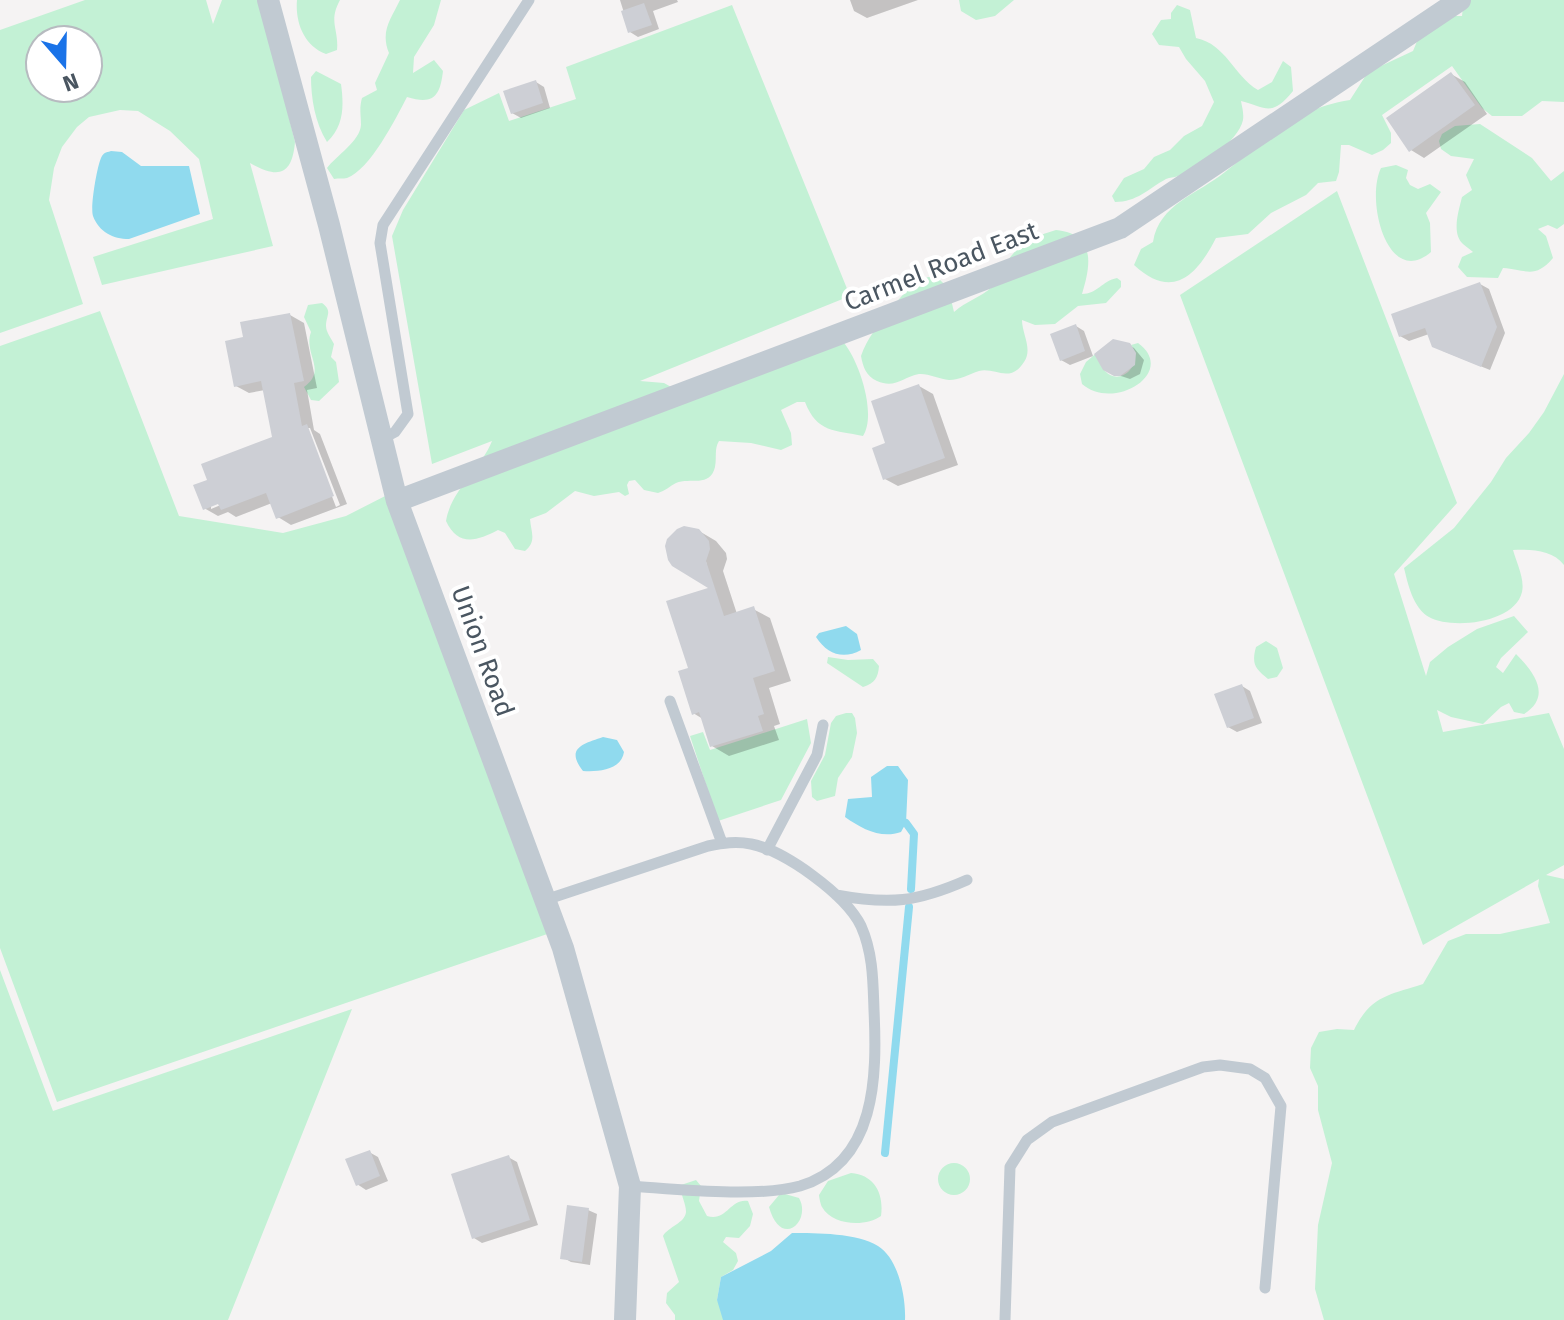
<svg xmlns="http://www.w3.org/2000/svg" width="1564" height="1320" font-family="'Fira Sans',sans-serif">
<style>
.green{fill:#c3f1d5;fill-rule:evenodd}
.water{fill:#90daee}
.shadow{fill:#0003;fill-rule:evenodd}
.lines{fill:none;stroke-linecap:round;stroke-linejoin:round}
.stream{stroke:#90daee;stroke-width:8}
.building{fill:#cdcfd5}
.lane{stroke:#c1cad2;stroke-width:11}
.street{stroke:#c1cad2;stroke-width:22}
.labels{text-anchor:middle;stroke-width:8;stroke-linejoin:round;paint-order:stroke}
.street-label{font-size:26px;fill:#4a5661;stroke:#fff}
</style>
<rect width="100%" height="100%" fill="#f5f3f3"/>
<path class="green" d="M85 0H206L213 24 222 0H260L295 142C292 177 277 178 250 163L273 246 102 285 93 257 213 219 199 159 170 131 138 111 120 110 89 117 77 127 62 147 54 168 49 200 83 304 0 333V30ZM40 40H88V88H40Z
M297 0H340C328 22 339 29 337 50L326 54C304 46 295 22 297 0Z
M400 0H441L434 25 414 57 413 73 434 60 443 71C440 97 433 105 407 97 396 118 370 170 347 178 343 179 339 178 334 179L327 168C336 156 360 141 361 125 361 115 359 109 362 98L377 90 375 83 389 53C380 31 391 19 400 0Z
M959 0H1014L995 16 976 20 961 11Z
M1471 0H1564V102L1542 101 1522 116H1492L1482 108 1452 66 1382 115 1391 133V143L1383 150 1372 155 1349 145H1341L1339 172 1336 181 1318 183 1306 195 1271 213 1248 234 1216 238C1196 277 1172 300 1134 265L1141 249 1153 242C1159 204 1198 194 1225 172 1266 140 1296 108 1350 100L1368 72 1413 51 1418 39 1448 16H1462L1463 7Z
M732 5 850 296 640 381 664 383 673 388 844 343C859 361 877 414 863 436 835 430 817 433 805 402H797L781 410 791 433 792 445 781 450 751 443 719 441C714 449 717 457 715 467 710 488 690 477 676 483 670 486 665 491 658 493L644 490 635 480 629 481 627 485 629 494 625 496 619 492 594 496 575 491 546 513 530 519C531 532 537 541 525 551L515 549 505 533 498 530C477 541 458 547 446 521 451 490 481 469 492 441L432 464 392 236 403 210 464 110 499 93 509 121 576 99 566 67Z
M1177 5 1190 10 1196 38C1226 44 1234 76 1258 90L1272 82 1283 61 1291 67 1293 91C1272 117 1267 108 1241 101 1242 107 1244 113 1243 120 1238 142 1199 169 1178 176 1174 178 1170 177 1166 179 1148 189 1137 202 1115 202L1112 196 1124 178 1144 169 1154 157 1170 150 1184 136 1202 126 1214 102 1205 81 1186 59 1179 47 1159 45 1152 34 1161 20 1171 19V13Z
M316 71 341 84C344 106 344 126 327 142 315 123 311 98 311 77Z
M1480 124 1532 158 1551 181 1564 171V224L1557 229 1548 225 1538 229 1546 236 1553 258C1535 279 1527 270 1503 268L1498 278 1467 277 1458 267 1462 257 1473 252C1470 249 1466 247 1463 244 1451 233 1459 210 1462 197L1472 190 1466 175 1474 159 1451 156 1441 149 1439 141 1442 134 1455 126Z
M1396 165 1408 170 1406 178 1410 185 1418 189 1430 184 1441 192 1426 213 1430 223 1431 252C1388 289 1365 201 1381 168Z
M1337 191 1457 503 1394 574 1426 676 1430 662 1448 647 1477 629 1514 616 1528 632 1501 658 1496 667 1503 673 1516 654C1533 671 1553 696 1524 714L1514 712 1509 703 1501 707 1483 724 1451 717 1437 710 1443 732 1549 713 1564 749V865L1546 875 1564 879V1320H1324L1315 1289 1318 1225 1332 1163 1318 1110V1086L1310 1068 1311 1048 1319 1032 1337 1029 1354 1030C1371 995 1390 995 1423 984L1448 941 1466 934H1500L1550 923 1538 886 1539 879 1423 945 1180 295Z
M1056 230C1096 234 1091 265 1082 294 1097 294 1102 281 1117 278L1121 281V287L1106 303 1078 306 1055 324 1035 325 1022 320C1022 334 1033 349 1024 362 1010 384 995 367 979 371 969 374 960 380 949 380 940 379 927 373 919 374 903 377 895 389 877 381 866 376 863 367 861 356 867 338 879 324 891 309 916 277 943 255 954 312 966 301 980 298 992 287 999 280 1001 275 1005 266 1015 245 1035 236 1056 230Z
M322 303C333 311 326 315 326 326 326 332 331 338 334 344L331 357 336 362 339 382 319 401 311 400 304 387C328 370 303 354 311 332L304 317 308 305Z
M100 311 179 516 283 533 346 516 395 491 556 931 57 1102 0 948V346Z
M1138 343C1178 372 1114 412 1082 384L1080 374 1086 362 1099 351C1101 357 1101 367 1105 371 1119 387 1144 366 1131 345Z
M1564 374V565C1553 550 1530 549 1513 550 1516 561 1525 579 1522 592 1515 623 1452 630 1429 617 1413 608 1408 584 1404 568L1454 528 1491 482 1506 458 1529 433 1544 412Z
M1266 641 1277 648 1283 668 1277 677 1268 679C1256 669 1251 665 1256 647Z
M828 657 848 660 873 659 879 666C878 678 875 683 863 687L827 663Z
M846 713H852L855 718 857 733 852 757 838 778 835 796 817 801 812 797 811 781 825 755 831 723 836 716Z
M807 719 811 743 781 800 718 821 690 736 703 732 710 750Z
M0 970 53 1111 352 1009 228 1320H0Z
M938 1179a16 16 0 1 1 32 0a16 16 0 1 1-32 0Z
M851 1173C875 1175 884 1194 881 1216 866 1227 833 1226 822 1207 821 1206 819 1197 819 1195L828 1181Z
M696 1180 701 1186 699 1201 707 1216C727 1222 730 1198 748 1201L753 1214 750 1226 739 1238 726 1237 723 1242 736 1253 738 1261 733 1270 721 1277 717 1300 730 1320H675V1315L666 1303 667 1293 679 1282 663 1236C668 1227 685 1223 686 1212 686 1203 680 1195 681 1185Z
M785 1194 799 1198C812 1221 781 1250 769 1207L779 1195Z"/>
<path class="water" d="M111 151 122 152 141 166H189L200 214 129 239C113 239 99 232 93 216 90 207 97 167 101 158 104 152 105 153 111 151Z
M846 626 857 634 861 650C843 660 827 654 816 637L819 633Z
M603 737 617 740 624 752C621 770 599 772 583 771 565 748 583 744 603 737Z
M887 766H898L908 780 906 823 901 832C881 839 862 829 845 817L848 799 872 797 871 777Z
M792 1233C816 1233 858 1233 878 1246 899 1259 906 1298 905 1320H723L717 1300 721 1277 771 1251Z"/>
<path class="shadow" d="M620 0H677L678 2 653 11 659 29 638 37 630 32Z
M850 0H918L867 18 854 11Z
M1451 74 1465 82 1487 114 1424 158 1411 150Z
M536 82 544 87 550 108 521 118 512 113Z
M1480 284 1489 289 1505 333 1490 370 1443 351 1429 334 1409 341 1400 336Z
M290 315 304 323 317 388 307 390 314 430 320 434 347 504 291 525 278 517 272 503 236 517 228 512 218 516 204 508 209 481 274 438 265 390 249 393 236 386 245 339ZM306 428H310L340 505 336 507ZM228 502 211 509V504Z
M1076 326 1084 331 1093 356 1070 365 1061 360Z
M1124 342 1134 348 1144 360 1140 374 1130 379 1109 372Z
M919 386 933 394 958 465 898 486 885 479 888 444Z
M699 531 716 541 726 553 727 559 723 571 737 614 753 609 770 618 791 681 769 688 780 724 774 726 779 740 729 756 712 746 703 719 693 713 691 670 712 588Z
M1242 686 1250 691 1262 723 1237 732 1228 727Z
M369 1152 378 1157 388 1181 366 1190 357 1184Z
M508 1157 517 1162 538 1225 482 1243 474 1238Z
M588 1210 597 1214 590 1265 571 1262 562 1257Z"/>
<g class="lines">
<path class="stream" d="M906 823 914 834 911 889
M885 1153 909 907"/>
</g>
<path class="building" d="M644 3 652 25 628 33 621 11Z
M1451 72 1475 105 1409 152 1386 118Z
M536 80 543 103 511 114 503 91Z
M1480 282 1497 327 1481 367 1432 347 1425 328 1399 337 1391 314Z
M290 313 304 381 294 383 302 426 307 424 334 496 276 519 266 493 221 510 218 504 203 510 193 485 207 480 201 464 272 437 261 381 234 387 225 341 243 337 240 322Z
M1076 324 1085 351 1060 361 1050 334Z
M1113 339 1130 343 1136 353 1135 365 1120 376H1114L1103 370 1094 354Z
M919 384 945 458 883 480 872 448 885 443 871 401Z
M684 526 699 529 709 541 710 549 706 561 724 616 754 606 775 671 753 678 764 714 758 716 763 731 710 747 699 712 692 715 678 671 688 668 666 601 708 588 672 566 668 560 665 546 667 539 677 529Z
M1242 684 1254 718 1227 728 1214 694Z
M370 1150 380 1176 356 1186 345 1159Z
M509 1155 530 1220 472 1239 451 1174Z
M567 1205 589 1208 582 1262 560 1259Z"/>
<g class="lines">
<path class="lane" d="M382 439 395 432 408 414 380 243 383 225 529 0
M670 701 722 843
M767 850 817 755 823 725
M836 895C890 905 917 902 967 880
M545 900 708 846C723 843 736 841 751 844 784 850 846 895 861 926 873 953 873 981 874 1010 877 1075 877 1163 800 1186 756 1198 676 1189 630 1186
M1005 1320 1010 1167 1027 1140 1052 1122 1203 1067 1220 1065 1250 1069 1265 1078 1281 1106 1265 1288"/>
<path class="street" d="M268 0 329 225 397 501 563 948 630 1186 625 1320
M397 501 1120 228 1460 0"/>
</g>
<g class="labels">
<g class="street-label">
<text transform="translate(941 266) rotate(-21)" y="9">Carmel Road East</text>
<text transform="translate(483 651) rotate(70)" y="9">Union Road</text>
</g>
</g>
<g transform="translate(64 64) rotate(160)"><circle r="38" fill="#ffffff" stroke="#b7bbc0" stroke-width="2"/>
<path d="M0-6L14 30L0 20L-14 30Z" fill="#1a73e8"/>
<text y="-12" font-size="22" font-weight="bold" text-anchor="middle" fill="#4a5661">N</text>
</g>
</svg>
